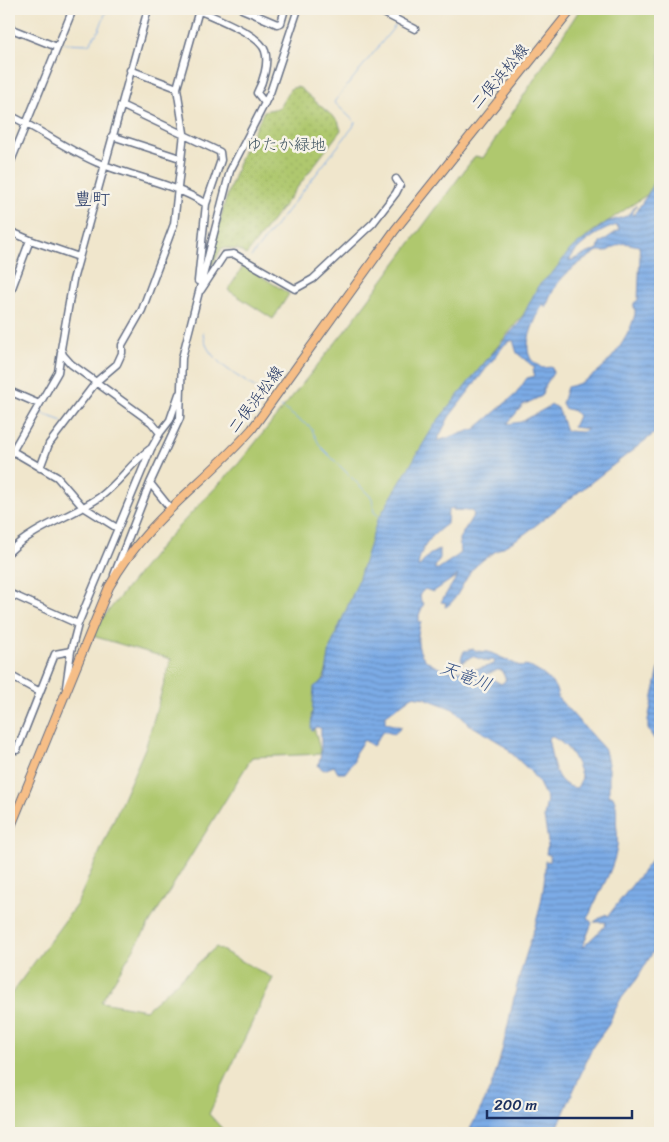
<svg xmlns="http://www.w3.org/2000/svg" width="669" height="1142" font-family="Sriracha,'Klee One',sans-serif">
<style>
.green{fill:#afc86e;stroke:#657c66}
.park{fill:url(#park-dots);stroke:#657c66}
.water{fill:url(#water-rules);stroke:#4c6da2;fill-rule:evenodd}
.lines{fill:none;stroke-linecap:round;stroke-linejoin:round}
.stream{stroke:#7cabe6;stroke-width:1}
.minor-casing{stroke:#666f84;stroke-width:9}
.major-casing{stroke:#666f84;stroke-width:10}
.minor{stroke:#fff;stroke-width:6}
.major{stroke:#f6be87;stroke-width:8}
.labels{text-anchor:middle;stroke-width:5;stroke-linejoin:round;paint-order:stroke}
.street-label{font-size:16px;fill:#1b2f5e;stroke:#f7f3e8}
.park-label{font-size:16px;fill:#405562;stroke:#f7f3e8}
.neighbourhood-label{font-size:18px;fill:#1b2f5e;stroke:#f7f3e8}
.water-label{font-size:18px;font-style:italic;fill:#385487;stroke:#f7f3e8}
</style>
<defs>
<pattern id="park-dots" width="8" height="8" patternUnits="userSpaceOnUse" patternTransform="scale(1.25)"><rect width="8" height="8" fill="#afc86e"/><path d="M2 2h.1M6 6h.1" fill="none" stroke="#96ac62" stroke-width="1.8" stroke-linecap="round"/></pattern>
<pattern id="water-rules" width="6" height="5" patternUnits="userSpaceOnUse" patternTransform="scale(1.25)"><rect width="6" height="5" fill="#7cabe6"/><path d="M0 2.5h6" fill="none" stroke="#658cbe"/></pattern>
</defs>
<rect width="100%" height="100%" fill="#f7f3e8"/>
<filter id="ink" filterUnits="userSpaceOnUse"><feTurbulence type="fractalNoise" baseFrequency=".02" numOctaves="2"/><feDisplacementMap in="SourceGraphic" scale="10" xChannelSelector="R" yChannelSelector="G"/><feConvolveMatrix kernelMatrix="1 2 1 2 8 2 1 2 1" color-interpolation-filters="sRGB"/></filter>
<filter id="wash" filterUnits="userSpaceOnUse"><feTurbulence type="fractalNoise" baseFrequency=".0096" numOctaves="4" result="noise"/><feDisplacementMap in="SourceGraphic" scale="20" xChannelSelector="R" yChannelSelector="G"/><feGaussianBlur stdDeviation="1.12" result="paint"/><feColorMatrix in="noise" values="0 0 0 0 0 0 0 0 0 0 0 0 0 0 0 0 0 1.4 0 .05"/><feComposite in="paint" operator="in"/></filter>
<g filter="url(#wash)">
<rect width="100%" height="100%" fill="#f0e6cc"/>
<path class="green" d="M580 9H660V167L648 194 589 234 480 368 419 453 346 611 311 716 321 754 252 757 101 1002 146 1010 216 947 273 978 209 1114 226 1133H9V997L77 904 146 746 171 659 89 635 163 543 239 463 348 327 475 156 483 158Z
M244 265 289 294 273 319 228 290Z"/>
<path class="park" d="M296 87 300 88 338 121 341 130 246 255 239 250 222 248 203 282 225 202 242 154 264 111 279 108 290 89Z"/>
<path class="water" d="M660 168V429L527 532C509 546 488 552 472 570 464 580 455 604 445 607L446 603 441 602 458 575 433 592 425 589 420 594 421 602 424 603 419 615V623L421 622C404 673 459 678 494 664L495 661 491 660 489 662 472 656 463 662 461 659 464 651 474 649 476 651 489 652 522 667 525 665C538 670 558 682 558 698L605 750 609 769V796H613C619 809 615 818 617 830 621 859 602 886 591 911L588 918 592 923 582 948 605 926 606 922H594L606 914 608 916 660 849V940L637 979 620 1000 607 1027 593 1046 555 1133H468C475 1119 484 1104 490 1089 504 1054 509 1014 519 978 530 939 546 903 545 861L550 862V855L546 854 548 841 544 817 547 799 539 783 530 771 502 744 469 724 453 709 425 698 412 696 385 716V723L402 727 394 734 383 731 373 746 364 740 355 753 354 761 345 773H338L334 766 324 770 318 766 321 754V728L316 727 312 731 311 728 314 687 325 679 330 648 357 584 377 521 435 424 480 368 520 322 538 286 554 271 570 250 607 222 627 216 636 205 632 214 634 215 648 194ZM617 225 619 230 600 243 598 249 569 261C577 245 600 230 617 225ZM625 243 639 246 640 254 638 300 634 303C633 308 636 309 635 314 628 343 598 382 567 387L562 403 564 408 574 411 578 416 573 427 587 429 582 432 566 431 558 408 552 405 521 422 507 424 523 405 542 396 543 389 553 373 552 367 542 368C538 365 531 361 530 357 523 342 535 322 541 307L544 304 546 308C555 278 572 268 596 252 601 249 602 253 607 251 613 248 618 244 625 243ZM513 340 517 353 535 368 533 370 535 376 527 378 516 394 475 429 437 441 449 417 505 344ZM454 507 453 510 471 511 474 514 459 539 460 554 438 569H434L440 558V549L429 555 418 568C419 548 432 535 447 524L448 511ZM497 670H502L506 680 501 684 485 675ZM551 736C570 746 576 759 582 778L577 788C552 786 553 757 548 739Z
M660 664V730L654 739 648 729V720Z"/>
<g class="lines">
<path class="stream" d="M15 29 53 41
M63 43 89 44 99 30 107 9
M9 44 14 32
M251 257 353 127 355 122 334 102 395 26
M203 333C205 362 244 379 265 394
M281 407 311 428 320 446 372 498 374 512 381 518
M38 412 62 421"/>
</g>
</g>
<g filter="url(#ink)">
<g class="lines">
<defs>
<path id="minor" d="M196 9C213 17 260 34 265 51 269 63 263 82 257 93L265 103
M242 9 277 24 281 23 285 9
M376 9 415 29
M9 28 57 47
M130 70 177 88
M121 105 220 152 221 160 206 204
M9 115C39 129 66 149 96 162 132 177 173 183 206 204L198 281
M112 136 180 158
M9 166 73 9
M9 231 30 240
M201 290 224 255 234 254 290 286 295 289 313 279 373 223 396 193 400 185 396 179
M9 296 30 240 79 257
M9 391 39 404
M160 433 170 420 179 394
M9 449 57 477 82 506 117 528
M9 457 58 372 61 352
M40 468 49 444 97 381 117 364 122 353V345L142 310 174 224 184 133 177 88 199 10
M170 508 150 483 180 418 182 358 230 171 270 93 298 9
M9 552C34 527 71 517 100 497 119 483 131 463 150 449
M114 575 150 483
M9 593 78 624
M9 675 40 692
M66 687 71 651 78 624 151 449 160 433 151 422 71 364 63 355 61 349 73 280 148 9
M9 747 17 750 55 654 71 651"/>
<path id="major" d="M9 831 109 587C147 518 202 486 252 429L395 230 572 9"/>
</defs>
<use href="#minor" class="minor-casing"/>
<use href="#major" class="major-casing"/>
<use href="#minor" class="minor"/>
<use href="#major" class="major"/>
</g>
</g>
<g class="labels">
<g class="street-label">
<text transform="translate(499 76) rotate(-50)" y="6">二俣浜松線</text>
<text transform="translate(255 399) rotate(-53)" y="6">二俣浜松線</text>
</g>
<g class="park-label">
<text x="286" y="150">ゆたか緑地</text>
</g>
<g class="neighbourhood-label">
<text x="92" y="205">豊町</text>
</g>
<g class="water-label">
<text transform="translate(466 676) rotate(21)" y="6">天竜川</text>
</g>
</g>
<rect width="669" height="1142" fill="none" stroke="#f7f3e8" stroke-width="30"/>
<path d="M487 1110v8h145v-8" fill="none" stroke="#1b2f5e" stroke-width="2.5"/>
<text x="494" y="1110" font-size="15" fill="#1b2f5e" stroke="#f7f3e8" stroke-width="4" paint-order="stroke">200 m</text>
</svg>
